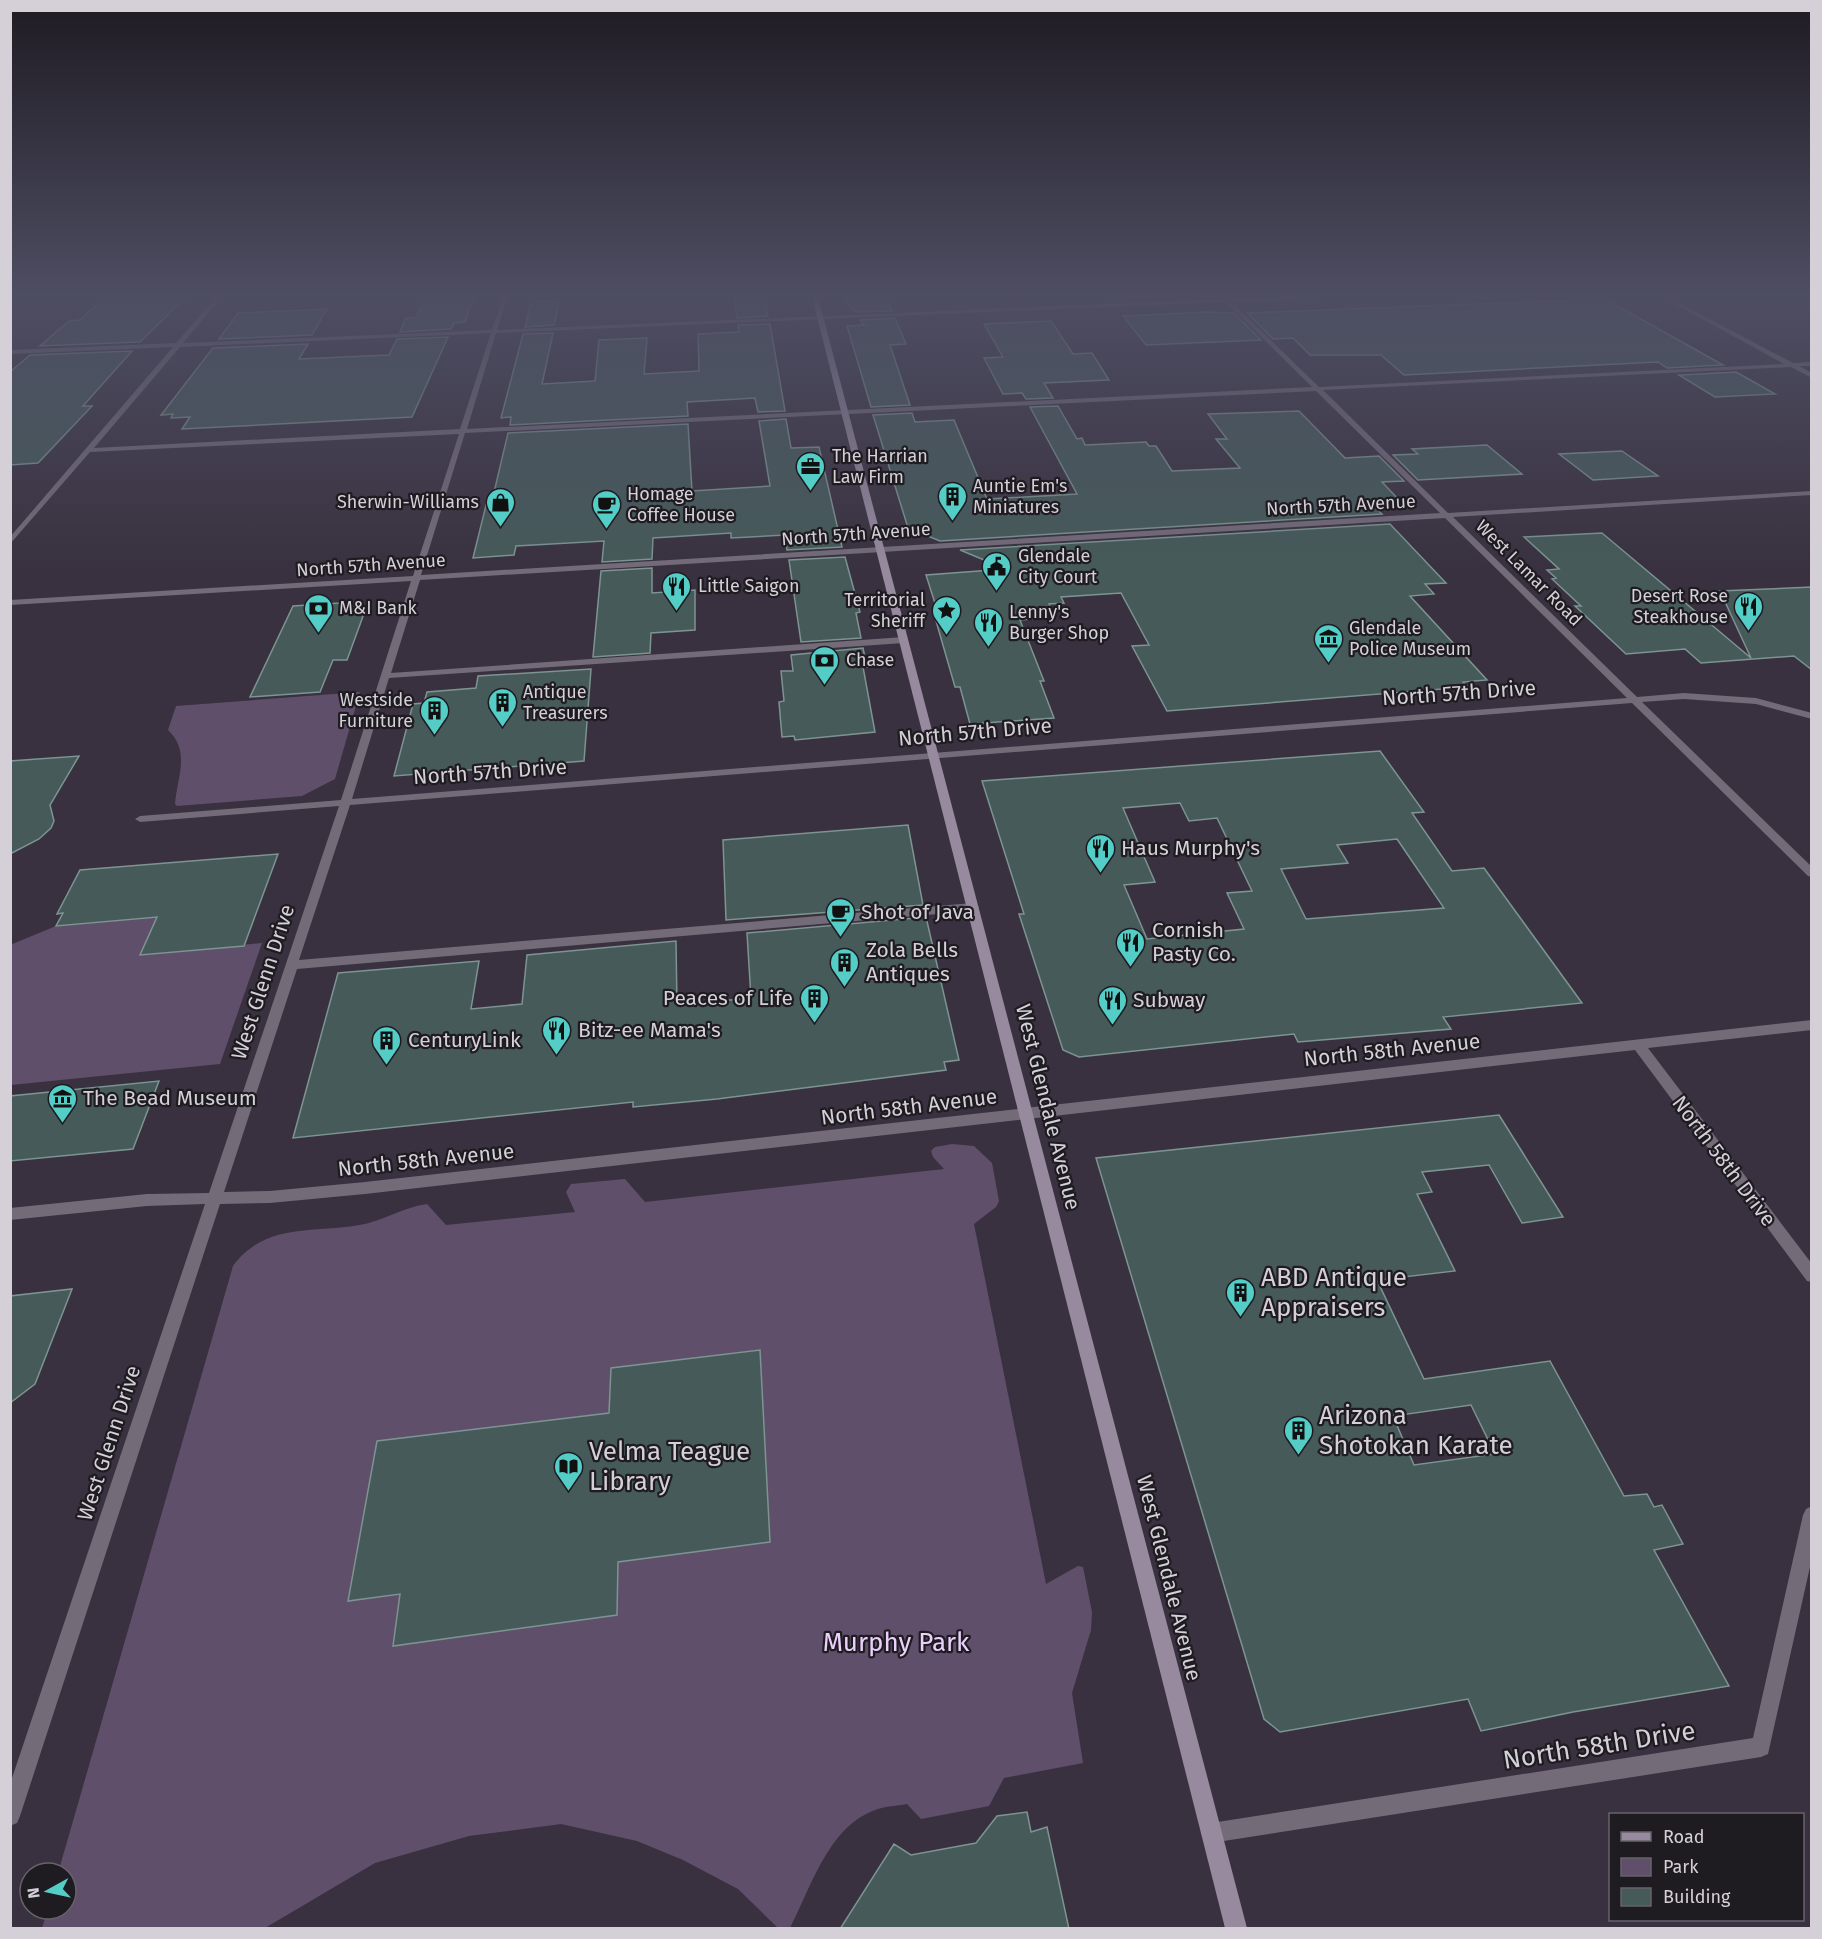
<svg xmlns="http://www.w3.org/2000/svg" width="1822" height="1939" font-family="'Fira Sans',sans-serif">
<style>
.green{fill:#604f6b;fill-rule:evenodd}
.building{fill:#455a59;stroke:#7d9492;stroke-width:1.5;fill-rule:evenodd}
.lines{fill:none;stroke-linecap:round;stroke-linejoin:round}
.street{fill:#746b79;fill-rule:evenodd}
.secondary{fill:#978a9f;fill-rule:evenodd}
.labels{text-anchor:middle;stroke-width:4.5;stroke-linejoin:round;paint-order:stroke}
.far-poi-label{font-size:18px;fill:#d5cfd8;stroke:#1e1b21;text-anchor:start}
.far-street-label{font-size:18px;fill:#d5cfd8;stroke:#1e1b21}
.street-label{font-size:21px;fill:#d5cfd8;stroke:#1e1b21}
.poi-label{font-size:21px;fill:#d5cfd8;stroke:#1e1b21;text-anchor:start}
.near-poi-label{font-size:26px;fill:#d5cfd8;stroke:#1e1b21;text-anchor:start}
.near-park-label{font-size:26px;fill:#ebd0fc;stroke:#1e1b21}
.near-street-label{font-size:26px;fill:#d5cfd8;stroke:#1e1b21}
</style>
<rect width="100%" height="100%" fill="#39313f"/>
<path class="green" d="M360 692 335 779 302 796 177 806 175 804C177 777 191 752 168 730L176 706Z
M157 917 141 955 262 943 220 1064 11 1085 10 945 56 926Z
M952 1144 974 1146 992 1163 999 1201 996 1207 974 1224 1046 1584 1078 1566 1083 1567 1092 1612 1091 1630 1072 1693 1083 1763 1004 1778 989 1806 921 1819 907 1804C897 1806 885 1806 875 1810 828 1827 811 1888 790 1928H778L738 1889 683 1860 637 1841 561 1824 469 1836 375 1863 265 1928H42L48 1909H66V1873H58L233 1266C266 1221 316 1234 365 1224 386 1219 405 1207 427 1204L446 1225 575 1212 566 1192 571 1184 625 1179 645 1202 944 1169 933 1157 931 1151 935 1147ZM760 1350 770 1542 618 1562 393 1646 400 1594 348 1600 377 1441 609 1413 611 1368Z"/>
<path class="building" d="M105 297H186L140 342 40 346 69 321 80 320Z
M474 297 465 322 454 323 451 329 400 332 406 318H415L426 298Z
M734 297H765L768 316 737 318Z
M843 297H886L892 311 855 312Z
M1605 299 1723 365 1667 368 1658 362 1404 375 1381 355H1310L1293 338 1273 339 1247 313Z
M560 300 554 325 525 327 531 302Z
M327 309 312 335 219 339 238 313Z
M1207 312 1234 313 1261 340 1146 345 1123 316Z
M895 318 906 344 890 345 910 405 871 407 847 326 864 325 860 320Z
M1051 321 1073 354 1092 353 1109 380 1044 383 1053 398 1026 399 1022 393 1003 394 984 358 1003 357 984 324Z
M770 324 785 411 758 412 755 398 687 402 688 416 510 425 511 417 501 418 523 334 553 333 542 384 595 381 599 340 647 338 644 374 699 371 698 334 739 332 738 325Z
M448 337 412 417 182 429 190 417 171 418 173 414 161 415 213 348 308 344 299 359 389 355 397 339Z
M132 351 83 406H92L38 463 10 465V372L30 355Z
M1736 372 1775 394 1715 397 1679 375Z
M1058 406 1077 439 1082 438 1085 445 1146 442 1149 446H1156L1172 471 1240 468 1216 439H1227L1208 414 1299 411 1345 458 1379 456 1404 481 1382 482 1401 502 1371 503 1382 514 940 541 908 528 873 415 912 413 915 422 954 420 987 499 1077 494 1030 407Z
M786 419 791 448 819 447 842 547 787 550 785 535 731 538V533L653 538 652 559 602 562 604 541 516 546 514 555 473 558 487 501H492L508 433 688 424 692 491 770 486 759 421Z
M1487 445 1522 474 1418 480 1393 455 1418 454 1412 449Z
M1622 451 1658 476 1593 480 1559 454Z
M1390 524 1446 583 1425 584 1434 594 1410 596 1487 680 1463 682 1468 687 1167 711 1132 646 1149 645 1121 593 1061 597 1064 603 1049 604 1052 611H1039L1041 618 1020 620 1044 681H1040L1054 718 970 724 960 687H955L936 621 940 619 926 575 1006 569 960 550Z
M1602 533 1751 658 1720 591 1812 587V670L1794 656 1701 663 1685 649 1626 654 1575 606H1581L1552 579 1556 578 1547 570 1559 569 1524 537Z
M845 557 860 612 856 613 861 638 801 642 789 560Z
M652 568V593L695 590V630L651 633 650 653 593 657 601 571Z
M355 602 352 609 366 608 347 660H333L320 692 250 697 293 606Z
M863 648 867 667H863L875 732 795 740 794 736 782 737 779 702 784 701 781 671H793L791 655Z
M591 669 584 761 394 776 413 704 424 703 427 692 476 688 478 676Z
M1380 751 1424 812 1412 813 1452 871 1484 868 1582 1003 1443 1017 1451 1029 1298 1042 1294 1034 1079 1057 1063 1050 1019 914H1024L982 781ZM1180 803 1189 821 1217 818 1252 891 1227 893 1244 929 1147 939 1124 885 1155 882 1123 808ZM1397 839 1444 908 1306 919 1281 869 1348 863 1337 845Z
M79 756 50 805 54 821 51 828 39 839 10 854V761Z
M908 825 923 905 726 920 723 840Z
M278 854 244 946 140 955 157 917 56 926 63 913 57 914 80 870Z
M926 917 959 1060 944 1062 946 1070 717 1099 633 1107V1102L293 1138 338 973 479 961 471 1009 522 1004 527 955 676 941 677 1005 751 998 747 933Z
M159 1081 133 1149 10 1161V1096Z
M1499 1115 1563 1217 1522 1223 1489 1165 1422 1172 1432 1192 1417 1194 1455 1271 1377 1280 1424 1379 1550 1361 1624 1496 1647 1494 1654 1507 1662 1505 1683 1544 1654 1550 1729 1686 1573 1712 1481 1731 1468 1699 1280 1732 1264 1719 1096 1158ZM1471 1405 1495 1454 1414 1465 1393 1416Z
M72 1289 35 1384 10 1403V1296Z
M760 1350 770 1542 618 1562 617 1615 393 1646 400 1594 348 1601 377 1441 609 1413 611 1368Z
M1027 1812 1031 1832 1047 1827 1069 1929H840L894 1844 911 1855 976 1843 997 1816Z"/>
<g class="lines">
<path class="street" d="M216 297H222L183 343 492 330 503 297H508L497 330 1223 299 1222 297H1227L1229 299 1318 297 1316 299 1232 302 1319 387 1784 364 1662 297H1668L1793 363 1812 362V366H1799L1812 373V378L1791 367 1323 390 1448 513 1812 491V495L1453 517 1637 697 1684 693 1756 698 1812 713V719L1756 704 1684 699 1642 702 1812 867V877L1808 876 1632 703 350 805 299 960 973 903 979 907 973 911 297 969 224 1192 270 1191 365 1182 1812 1020V1030L1648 1048 1812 1264V1282L1807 1281 1635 1050 365 1194 270 1203 220 1204 20 1816 17 1823 10 1826V1784L205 1204 147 1206 10 1220V1208L147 1194 209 1193 339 806 140 822 135 819 140 816 341 800 411 581 10 605V600L413 576 459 434 90 452 10 544V537L173 347 10 354V350L176 343ZM1226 302 1312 387 467 429 496 333ZM491 333 460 429 94 448 180 347ZM1316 391 1440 513 421 575 465 433ZM1445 518 1627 698 352 799 389 678 904 643 908 640 904 637 391 673 420 580Z
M1812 1506V1558L1768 1754 1761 1757 1211 1843 1204 1840 1201 1833 1204 1826 1211 1823 1753 1738 1803 1515 1806 1509Z"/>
<path class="secondary" d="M812 297H818L1247 1928H1225Z"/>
</g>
<linearGradient id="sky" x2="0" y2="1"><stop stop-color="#1f1b23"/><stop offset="0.52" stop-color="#4e4e63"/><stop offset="1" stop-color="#4e4e63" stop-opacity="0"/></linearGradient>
<rect width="1822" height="568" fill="url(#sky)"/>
<defs>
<symbol id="office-pin" viewBox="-11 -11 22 30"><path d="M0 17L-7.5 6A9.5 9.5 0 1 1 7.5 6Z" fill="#54cdc7" stroke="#1e1b21"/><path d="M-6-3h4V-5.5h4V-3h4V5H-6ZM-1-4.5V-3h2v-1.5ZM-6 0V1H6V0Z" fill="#111"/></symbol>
<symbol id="building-pin" viewBox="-11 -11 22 30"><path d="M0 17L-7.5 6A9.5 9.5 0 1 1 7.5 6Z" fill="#54cdc7" stroke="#1e1b21"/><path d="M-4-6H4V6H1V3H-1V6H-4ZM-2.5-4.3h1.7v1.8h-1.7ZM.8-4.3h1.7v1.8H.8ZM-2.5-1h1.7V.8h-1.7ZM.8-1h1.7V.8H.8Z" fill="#111"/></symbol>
<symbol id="shop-pin" viewBox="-11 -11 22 30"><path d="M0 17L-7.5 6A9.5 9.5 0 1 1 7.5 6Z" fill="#54cdc7" stroke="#1e1b21"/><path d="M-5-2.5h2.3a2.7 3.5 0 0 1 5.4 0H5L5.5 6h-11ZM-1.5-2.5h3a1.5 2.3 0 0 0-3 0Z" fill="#111"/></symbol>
<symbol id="cafe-pin" viewBox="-11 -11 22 30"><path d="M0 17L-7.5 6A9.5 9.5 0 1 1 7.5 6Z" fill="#54cdc7" stroke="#1e1b21"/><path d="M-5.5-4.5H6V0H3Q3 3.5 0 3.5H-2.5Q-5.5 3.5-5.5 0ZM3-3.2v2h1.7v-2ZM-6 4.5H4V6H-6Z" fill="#111"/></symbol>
<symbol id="civic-pin" viewBox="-11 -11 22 30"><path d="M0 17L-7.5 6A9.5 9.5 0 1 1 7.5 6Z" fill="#54cdc7" stroke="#1e1b21"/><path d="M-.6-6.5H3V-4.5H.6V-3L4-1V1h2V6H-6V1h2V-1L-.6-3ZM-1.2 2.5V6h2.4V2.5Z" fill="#111"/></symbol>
<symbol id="restaurant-pin" viewBox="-11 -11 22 30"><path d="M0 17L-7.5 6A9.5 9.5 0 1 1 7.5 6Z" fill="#54cdc7" stroke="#1e1b21"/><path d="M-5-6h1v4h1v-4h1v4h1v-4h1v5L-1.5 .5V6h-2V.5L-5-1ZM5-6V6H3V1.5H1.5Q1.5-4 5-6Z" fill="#111"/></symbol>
<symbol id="bank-pin" viewBox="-11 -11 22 30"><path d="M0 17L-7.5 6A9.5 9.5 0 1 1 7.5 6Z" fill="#54cdc7" stroke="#1e1b21"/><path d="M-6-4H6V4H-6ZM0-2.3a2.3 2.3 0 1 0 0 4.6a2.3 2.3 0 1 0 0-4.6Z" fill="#111"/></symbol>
<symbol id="sight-pin" viewBox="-11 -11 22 30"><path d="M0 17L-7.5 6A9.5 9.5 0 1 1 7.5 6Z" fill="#54cdc7" stroke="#1e1b21"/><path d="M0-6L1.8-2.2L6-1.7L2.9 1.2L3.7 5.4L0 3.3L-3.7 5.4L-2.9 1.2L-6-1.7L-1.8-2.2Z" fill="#111"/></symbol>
<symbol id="museum-pin" viewBox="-11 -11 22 30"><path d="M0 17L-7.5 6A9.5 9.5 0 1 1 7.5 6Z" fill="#54cdc7" stroke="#1e1b21"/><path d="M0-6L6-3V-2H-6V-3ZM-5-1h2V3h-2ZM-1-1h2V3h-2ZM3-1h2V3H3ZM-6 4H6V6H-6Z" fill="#111"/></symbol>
<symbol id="library-pin" viewBox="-11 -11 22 30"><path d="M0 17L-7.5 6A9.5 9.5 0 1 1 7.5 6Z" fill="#54cdc7" stroke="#1e1b21"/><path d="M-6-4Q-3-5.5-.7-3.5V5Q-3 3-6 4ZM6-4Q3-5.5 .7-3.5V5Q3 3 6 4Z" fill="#111"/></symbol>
</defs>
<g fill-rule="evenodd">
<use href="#office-pin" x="794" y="450" width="33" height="45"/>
<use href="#building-pin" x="936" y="480" width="33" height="45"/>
<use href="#shop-pin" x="484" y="486" width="33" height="45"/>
<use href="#cafe-pin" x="590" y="488" width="33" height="45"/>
<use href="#civic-pin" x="980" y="550" width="33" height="45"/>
<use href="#restaurant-pin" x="660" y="570" width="33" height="45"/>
<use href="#restaurant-pin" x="1732" y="590" width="33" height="45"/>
<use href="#bank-pin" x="302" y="592" width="33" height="45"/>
<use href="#sight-pin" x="930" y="594" width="33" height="45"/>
<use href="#restaurant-pin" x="972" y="606" width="33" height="45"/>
<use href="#museum-pin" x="1312" y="622" width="33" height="45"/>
<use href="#bank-pin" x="808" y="644" width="33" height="45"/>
<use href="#building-pin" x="486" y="686" width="33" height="45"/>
<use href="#building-pin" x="418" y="694" width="33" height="45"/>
<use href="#restaurant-pin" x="1084" y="832" width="33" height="45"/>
<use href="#cafe-pin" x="824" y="896" width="33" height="45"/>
<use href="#restaurant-pin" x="1114" y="926" width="33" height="45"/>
<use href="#building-pin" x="828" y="946" width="33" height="45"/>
<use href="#building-pin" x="798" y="982" width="33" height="45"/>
<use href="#restaurant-pin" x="1096" y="984" width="33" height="45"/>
<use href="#restaurant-pin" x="540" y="1014" width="33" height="45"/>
<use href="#building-pin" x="370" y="1024" width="33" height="45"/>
<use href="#museum-pin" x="46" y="1082" width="33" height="45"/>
<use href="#building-pin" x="1224" y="1276" width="33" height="45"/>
<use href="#building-pin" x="1282" y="1414" width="33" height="45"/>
<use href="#library-pin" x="552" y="1450" width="33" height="45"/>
</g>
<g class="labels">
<g class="far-poi-label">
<text x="832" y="462">The Harrian<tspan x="832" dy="21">Law Firm</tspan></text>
<text x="973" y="492">Auntie Em's<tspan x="973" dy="21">Miniatures</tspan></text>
<text x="627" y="500">Homage<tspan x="627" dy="21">Coffee House</tspan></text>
<text x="479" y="508" text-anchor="end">Sherwin-Williams</text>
<text x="1018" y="562">Glendale<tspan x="1018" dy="21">City Court</tspan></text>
<text x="698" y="592">Little Saigon</text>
<text x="1728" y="602" text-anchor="end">Desert Rose<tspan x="1728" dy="21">Steakhouse</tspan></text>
<text x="925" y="606" text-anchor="end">Territorial<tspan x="925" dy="21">Sheriff</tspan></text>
<text x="339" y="614">M&amp;I Bank</text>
<text x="1009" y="618">Lenny's<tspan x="1009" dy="21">Burger Shop</tspan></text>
<text x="1349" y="634">Glendale<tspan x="1349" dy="21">Police Museum</tspan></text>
<text x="846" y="666">Chase</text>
<text x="523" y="698">Antique<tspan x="523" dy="21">Treasurers</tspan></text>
<text x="413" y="706" text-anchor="end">Westside<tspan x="413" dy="21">Furniture</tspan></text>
</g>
<g class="far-street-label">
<text transform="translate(1341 505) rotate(-3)" y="6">North 57th Avenue</text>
<text transform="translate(856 534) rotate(-4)" y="6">North 57th Avenue</text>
<text transform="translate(371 565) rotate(-4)" y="6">North 57th Avenue</text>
<text transform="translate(1529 573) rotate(45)" y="6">West Lamar Road</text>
</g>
<g class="street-label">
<text transform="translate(1459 693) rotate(-4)" y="7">North 57th Drive</text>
<text transform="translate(975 732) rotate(-5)" y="7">North 57th Drive</text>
<text transform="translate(490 772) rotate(-4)" y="7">North 57th Drive</text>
<text transform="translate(263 982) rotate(-72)" y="7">West Glenn Drive</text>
<text transform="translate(1392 1050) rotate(-6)" y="7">North 58th Avenue</text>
<text transform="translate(909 1107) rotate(-7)" y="7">North 58th Avenue</text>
<text transform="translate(1048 1107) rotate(76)" y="7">West Glendale Avenue</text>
<text transform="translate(426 1160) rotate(-6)" y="7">North 58th Avenue</text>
<text transform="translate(1724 1161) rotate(53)" y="7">North 58th Drive</text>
<text transform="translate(109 1443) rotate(-72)" y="7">West Glenn Drive</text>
<text transform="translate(1169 1578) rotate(76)" y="7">West Glendale Avenue</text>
</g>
<g class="poi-label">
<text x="1121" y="855">Haus Murphy's</text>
<text x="861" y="919">Shot of Java</text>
<text x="1152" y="937">Cornish<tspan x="1152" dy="24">Pasty Co.</tspan></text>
<text x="866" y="957">Zola Bells<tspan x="866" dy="24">Antiques</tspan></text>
<text x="793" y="1005" text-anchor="end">Peaces of Life</text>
<text x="1133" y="1007">Subway</text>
<text x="578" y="1037">Bitz-ee Mama's</text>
<text x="408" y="1047">CenturyLink</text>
<text x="83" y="1105">The Bead Museum</text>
</g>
<g class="near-poi-label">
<text x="1261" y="1286">ABD Antique<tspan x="1261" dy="30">Appraisers</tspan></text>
<text x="1319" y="1424">Arizona<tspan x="1319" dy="30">Shotokan Karate</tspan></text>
<text x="589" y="1460">Velma Teague<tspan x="589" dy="30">Library</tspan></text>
</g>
<g class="near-park-label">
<text x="896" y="1651">Murphy Park</text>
</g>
<g class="near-street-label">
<text transform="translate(1599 1745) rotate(-9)" y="9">North 58th Drive</text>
</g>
</g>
<rect width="1822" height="1939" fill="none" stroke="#d5cfd8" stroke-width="24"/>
<rect x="1609" y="1813" width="195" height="108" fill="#1e1b21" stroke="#67636a" stroke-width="1.5"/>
<rect x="1621" y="1832" width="30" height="9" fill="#978a9f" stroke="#67636a" stroke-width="1.5"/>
<text x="1663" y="1843" font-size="18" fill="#d5cfd8">Road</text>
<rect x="1621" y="1858" width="30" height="18" fill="#604f6b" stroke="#67636a" stroke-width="1.5"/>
<text x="1663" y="1873" font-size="18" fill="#d5cfd8">Park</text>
<rect x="1621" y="1888" width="30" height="18" fill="#455a59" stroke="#67636a" stroke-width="1.5"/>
<text x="1663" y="1903" font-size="18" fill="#d5cfd8">Building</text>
<g transform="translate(48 1891) rotate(262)"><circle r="28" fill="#1e1b21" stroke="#67636a" stroke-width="1.5"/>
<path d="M0-4.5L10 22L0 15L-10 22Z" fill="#54cdc7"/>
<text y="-9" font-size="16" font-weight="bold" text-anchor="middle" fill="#d5cfd8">N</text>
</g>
</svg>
